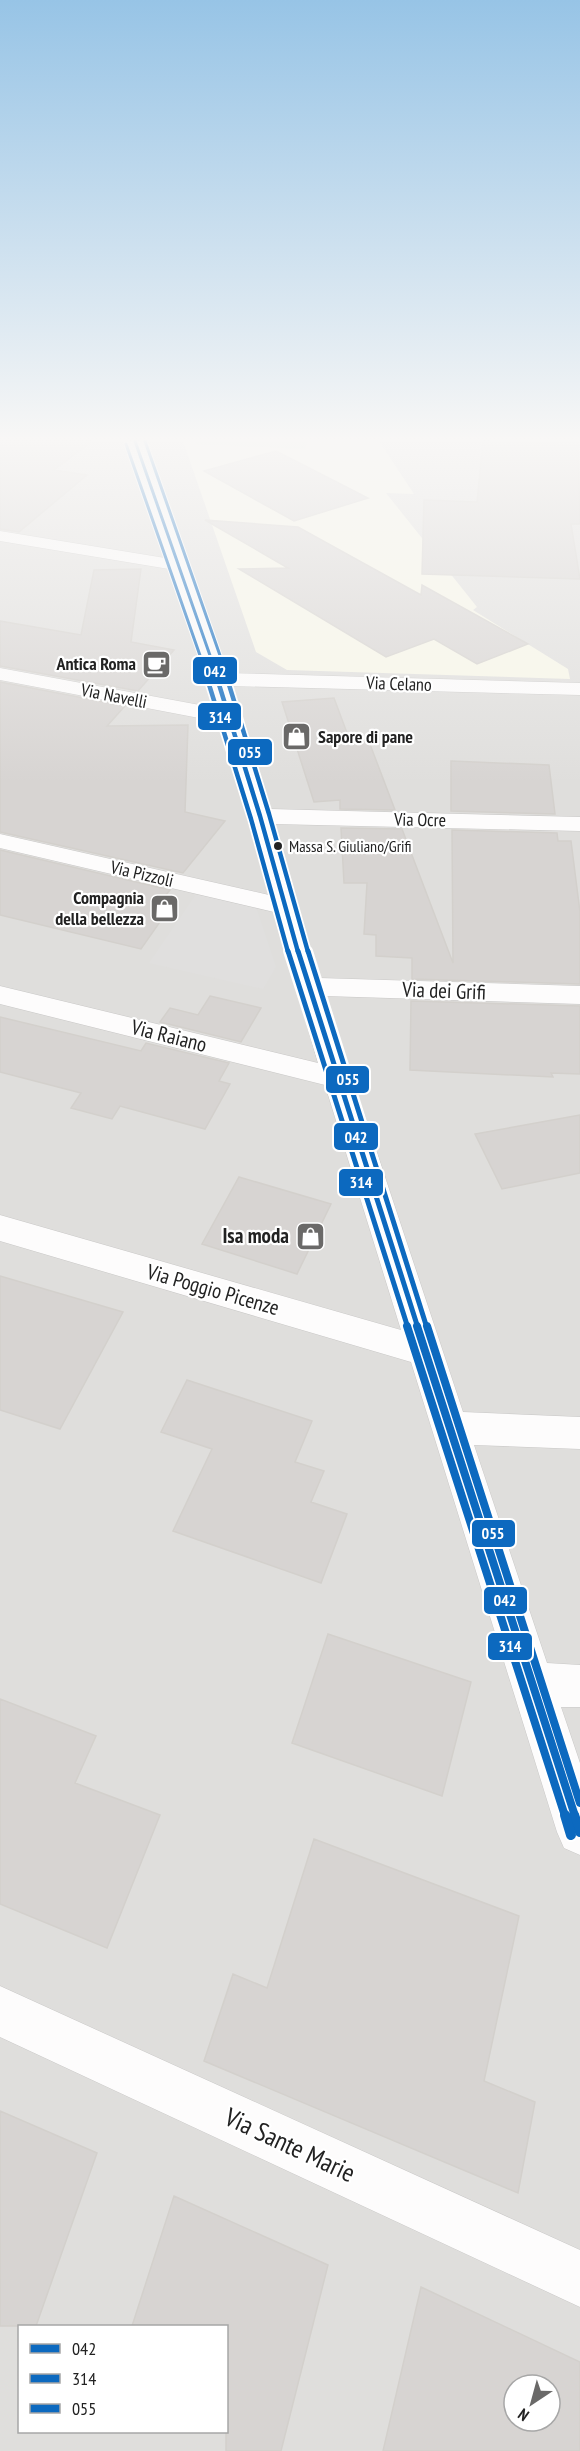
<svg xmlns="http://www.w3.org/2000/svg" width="580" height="2451" font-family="'PT Sans Narrow',sans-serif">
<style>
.residential{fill:#dfdedc;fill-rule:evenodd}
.education{fill:#f8f7e8}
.park{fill:#daf5da}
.parking{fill:#e0dfde}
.building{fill:#d7d4d2;stroke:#d3d0cc;stroke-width:1.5;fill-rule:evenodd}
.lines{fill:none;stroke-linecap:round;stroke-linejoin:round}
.minor-casing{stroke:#c9c8c7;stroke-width:1}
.minor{fill:#fdfcfc;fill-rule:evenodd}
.bus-1-far4-casing{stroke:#fff;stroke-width:5}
.bus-1-far3-casing{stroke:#fff;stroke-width:8}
.bus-1-far2-casing{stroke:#fff;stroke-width:10}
.bus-1-far1-casing{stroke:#fff;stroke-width:12}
.bus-1-casing{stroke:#fff;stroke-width:14}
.bus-2-far4-casing{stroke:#fff;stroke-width:5}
.bus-2-far3-casing{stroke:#fff;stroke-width:8}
.bus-2-far2-casing{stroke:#fff;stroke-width:10}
.bus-2-far1-casing{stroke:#fff;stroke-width:12}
.bus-2-casing{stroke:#fff;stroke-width:14}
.bus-3-far3-casing{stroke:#fff;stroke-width:5}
.bus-3-far2-casing{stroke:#fff;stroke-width:8}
.bus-3-far1-casing{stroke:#fff;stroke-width:10}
.bus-3-casing{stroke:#fff;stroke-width:12}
.bus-1-far4{stroke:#0c69bf;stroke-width:3}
.bus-1-far3{stroke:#0c69bf;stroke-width:4.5}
.bus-1-far2{stroke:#0c69bf;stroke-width:5}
.bus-1-far1{stroke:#0c69bf;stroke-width:8}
.bus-1{stroke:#0c69bf;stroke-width:10}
.bus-2-far4{stroke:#0c69bf;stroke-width:3}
.bus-2-far3{stroke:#0c69bf;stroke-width:4.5}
.bus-2-far2{stroke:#0c69bf;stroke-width:5}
.bus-2-far1{stroke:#0c69bf;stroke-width:8}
.bus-2{stroke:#0c69bf;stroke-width:10}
.bus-3-far3{stroke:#0c69bf;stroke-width:3}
.bus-3-far2{stroke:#0c69bf;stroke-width:4.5}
.bus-3-far1{stroke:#0c69bf;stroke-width:5}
.bus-3{stroke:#0c69bf;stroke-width:8}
.bus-dot{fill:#222;stroke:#fff;stroke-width:2}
.labels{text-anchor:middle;stroke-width:4.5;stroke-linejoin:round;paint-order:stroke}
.far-bus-label{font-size:16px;fill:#222;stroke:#fff;text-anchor:start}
.far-poi-label{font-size:18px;font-weight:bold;fill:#222;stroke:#fff;text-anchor:end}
.far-street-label{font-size:18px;fill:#222;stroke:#fff}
.street-label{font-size:21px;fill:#222;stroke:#fff}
.poi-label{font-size:21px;font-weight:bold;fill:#222;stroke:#fff;text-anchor:end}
.near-street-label{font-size:26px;fill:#222;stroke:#fff}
.line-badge{stroke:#fff;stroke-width:2}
.badge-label{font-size:16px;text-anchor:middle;font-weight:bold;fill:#fff}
</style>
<rect width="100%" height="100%" fill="#f0eeeb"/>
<path class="residential" d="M0 441H580V2451H0ZM20 2326H226V2432H20ZM514 2385H550V2421H514Z"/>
<path class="education" d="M183 441H379L414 494 386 493 477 607 473 610 568 669 570 679 287 670 256 652Z"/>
<path class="park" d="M196 441H308L305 449 194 444Z"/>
<path class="parking" d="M199 890 255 904 276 967 263 989 149 963Z"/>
<path class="building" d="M0 441H92L54 470 87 475 19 532 0 529Z
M483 441 578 445 580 524H571L580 579 422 574 424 500 477 502Z
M276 451 368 498 294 521 204 471Z
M205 520 298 527 421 595 422 585 528 644 477 664 434 639 386 657 239 569 288 568Z
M141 569 131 642 174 650 138 691 0 666V621L81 635 94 570Z
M0 682 125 706 107 726 188 725 185 812 225 821 183 873 0 832Z
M334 698 350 741 368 739 395 810 340 809V800L314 802 282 702Z
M451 761 549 765 555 814 451 811Z
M341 828 402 829 453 963 452 830 557 833 558 841H571L580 912V984L412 979V958L376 956V935L364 934 367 883H344Z
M0 850 170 890 165 896 176 899 141 949 0 915Z
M210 996 261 1008 241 1042 160 1022 170 1008 198 1015Z
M411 1001 580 1006V1074L551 1073 553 1077 410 1070Z
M0 1017 141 1051 146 1043 229 1063 219 1081 230 1084 205 1129 120 1106 112 1119 71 1108 81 1093 0 1072Z
M580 1115V1173L502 1189 475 1134Z
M239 1177 331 1204 297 1274 202 1244Z
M0 1276 123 1312 60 1429 0 1410Z
M187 1380 312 1421 295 1462 324 1471 311 1502 347 1514 321 1583 173 1531 212 1449 161 1432Z
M328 1634 471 1682 442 1796 292 1743Z
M0 1699 96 1736 75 1783 160 1815 107 1948 0 1904Z
M314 1839 519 1916 484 2081 535 2102 518 2193 204 2061 233 1974 267 1988Z
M0 2111 97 2153 36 2326H0Z
M174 2196 328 2265 281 2451H226V2326H132Z
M421 2287 580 2362V2451H383ZM514 2385H550V2421H514Z"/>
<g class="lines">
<defs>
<path id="minor" d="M127 441H143L226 673 580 683V695L231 686 270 809 580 817V831L274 824 319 978 580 986V1004L325 996 463 1412 580 1417V1449L474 1445 547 1663 580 1665V1707H561L580 1763V1855L564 1848 557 1832 411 1362 0 1241V1215L401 1330 325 1085 0 1004V986L318 1063 274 912 0 848V834L269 895 220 722 0 680V668L216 708 169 569 0 541V531L165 558Z
M0 1986 580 2250V2307L0 2037Z"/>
</defs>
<use href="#minor" class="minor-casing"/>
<use href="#minor" class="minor"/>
<defs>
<path id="bus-1-far4" d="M135 441 213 664"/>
<path id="bus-1-far3" d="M212 662 260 816 298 952"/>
<path id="bus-1-far2" d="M298 951 418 1328"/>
<path id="bus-1-far1" d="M417 1326 575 1816"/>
<path id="bus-1" d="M574 1815 580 1832"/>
<path id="bus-2-far4" d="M126 444 203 664"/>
<path id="bus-2-far3" d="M202 662 251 819 288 952"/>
<path id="bus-2-far2" d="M288 951 408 1328"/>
<path id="bus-2-far1" d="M407 1326 565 1816"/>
<path id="bus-2" d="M565 1815 571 1835"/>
<path id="bus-3-far3" d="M145 441 223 664"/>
<path id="bus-3-far2" d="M222 662 269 814 308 952"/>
<path id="bus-3-far1" d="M308 951 427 1328"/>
<path id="bus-3" d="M427 1326 580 1803"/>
</defs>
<use href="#bus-1-far4" class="bus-1-far4-casing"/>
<use href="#bus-1-far3" class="bus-1-far3-casing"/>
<use href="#bus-1-far2" class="bus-1-far2-casing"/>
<use href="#bus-1-far1" class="bus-1-far1-casing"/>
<use href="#bus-1" class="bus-1-casing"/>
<use href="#bus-2-far4" class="bus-2-far4-casing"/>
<use href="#bus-2-far3" class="bus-2-far3-casing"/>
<use href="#bus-2-far2" class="bus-2-far2-casing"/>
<use href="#bus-2-far1" class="bus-2-far1-casing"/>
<use href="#bus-2" class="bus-2-casing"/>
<use href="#bus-3-far3" class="bus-3-far3-casing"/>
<use href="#bus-3-far2" class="bus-3-far2-casing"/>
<use href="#bus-3-far1" class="bus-3-far1-casing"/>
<use href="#bus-3" class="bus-3-casing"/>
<use href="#bus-1-far4" class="bus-1-far4"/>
<use href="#bus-1-far3" class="bus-1-far3"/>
<use href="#bus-1-far2" class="bus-1-far2"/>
<use href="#bus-1-far1" class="bus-1-far1"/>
<use href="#bus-1" class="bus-1"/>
<use href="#bus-2-far4" class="bus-2-far4"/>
<use href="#bus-2-far3" class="bus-2-far3"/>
<use href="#bus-2-far2" class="bus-2-far2"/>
<use href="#bus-2-far1" class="bus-2-far1"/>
<use href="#bus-2" class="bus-2"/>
<use href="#bus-3-far3" class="bus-3-far3"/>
<use href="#bus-3-far2" class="bus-3-far2"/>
<use href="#bus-3-far1" class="bus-3-far1"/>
<use href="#bus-3" class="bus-3"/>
</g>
<linearGradient id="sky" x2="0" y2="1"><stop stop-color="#97c4e6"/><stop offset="0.56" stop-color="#f8f7f6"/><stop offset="1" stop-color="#f8f7f6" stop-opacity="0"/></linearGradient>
<rect width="580" height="784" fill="url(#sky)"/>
<defs>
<symbol id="cafe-square" viewBox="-11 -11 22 22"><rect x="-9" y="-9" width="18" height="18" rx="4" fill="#6a6968" stroke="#fff"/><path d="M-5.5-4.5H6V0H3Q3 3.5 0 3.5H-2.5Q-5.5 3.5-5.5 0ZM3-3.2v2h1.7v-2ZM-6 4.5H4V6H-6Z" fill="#fff"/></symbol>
<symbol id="shop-square" viewBox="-11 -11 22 22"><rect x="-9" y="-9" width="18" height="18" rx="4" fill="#6a6968" stroke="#fff"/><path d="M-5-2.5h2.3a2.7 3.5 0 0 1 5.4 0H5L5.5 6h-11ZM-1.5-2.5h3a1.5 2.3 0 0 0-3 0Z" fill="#fff"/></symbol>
</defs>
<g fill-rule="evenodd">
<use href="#cafe-square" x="140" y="648" width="33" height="33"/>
<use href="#shop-square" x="280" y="720" width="33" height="33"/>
<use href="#shop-square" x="148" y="892" width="33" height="33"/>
<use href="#shop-square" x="294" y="1220" width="33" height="33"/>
</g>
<circle class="bus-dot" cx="278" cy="846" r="5"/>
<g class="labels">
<g class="far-bus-label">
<text x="289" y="852">Massa S. Giuliano/Grifi</text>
</g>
<g class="far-poi-label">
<text x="136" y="670">Antica Roma</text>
<text x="318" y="743" text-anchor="start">Sapore di pane</text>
<text x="144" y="904">Compagnia<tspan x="144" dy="21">della bellezza</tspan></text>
</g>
<g class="far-street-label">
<text transform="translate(399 684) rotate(2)" y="6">Via Celano</text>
<text transform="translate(114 696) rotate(11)" y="6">Via Navelli</text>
<text transform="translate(420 820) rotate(1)" y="6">Via Ocre</text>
<text transform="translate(142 874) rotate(13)" y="6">Via Pizzoli</text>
</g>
<g class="street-label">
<text transform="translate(444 991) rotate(2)" y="7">Via dei Grifi</text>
<text transform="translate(169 1036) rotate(14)" y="7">Via Raiano</text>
<text transform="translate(213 1290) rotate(16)" y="7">Via Poggio Picenze</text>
</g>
<g class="poi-label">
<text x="289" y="1243">Isa moda</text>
</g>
<g class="near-street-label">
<text transform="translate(290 2145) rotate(25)" y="9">Via Sante Marie</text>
</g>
</g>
<g class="line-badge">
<rect x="192" y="656" width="46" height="29" rx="6" fill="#0c69bf"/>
<rect x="197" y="702" width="45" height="29" rx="6" fill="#0c69bf"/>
<rect x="227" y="738" width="46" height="28" rx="6" fill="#0c69bf"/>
<rect x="325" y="1065" width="45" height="29" rx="6" fill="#0c69bf"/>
<rect x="333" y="1122" width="46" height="29" rx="6" fill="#0c69bf"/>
<rect x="338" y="1168" width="46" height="29" rx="6" fill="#0c69bf"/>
<rect x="471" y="1519" width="45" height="29" rx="6" fill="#0c69bf"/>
<rect x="483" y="1586" width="45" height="29" rx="6" fill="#0c69bf"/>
<rect x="487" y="1632" width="46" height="29" rx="6" fill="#0c69bf"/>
</g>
<g class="badge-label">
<text x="215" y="677">042</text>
<text x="220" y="723">314</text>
<text x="250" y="758">055</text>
<text x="348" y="1085">055</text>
<text x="356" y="1143">042</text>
<text x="361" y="1188">314</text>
<text x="493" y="1539">055</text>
<text x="505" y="1606">042</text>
<text x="510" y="1652">314</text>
</g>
<rect x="18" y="2325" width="210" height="108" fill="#ffffff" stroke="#a7a7a7" stroke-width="1.5"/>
<rect x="30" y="2344" width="30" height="9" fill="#0c69bf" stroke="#a7a7a7" stroke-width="1.5"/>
<text x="72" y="2355" font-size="18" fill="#222222">042</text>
<rect x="30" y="2374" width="30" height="9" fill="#0c69bf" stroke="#a7a7a7" stroke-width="1.5"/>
<text x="72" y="2385" font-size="18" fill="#222222">314</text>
<rect x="30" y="2404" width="30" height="9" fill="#0c69bf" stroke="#a7a7a7" stroke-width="1.5"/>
<text x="72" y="2415" font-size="18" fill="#222222">055</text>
<g transform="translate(532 2403) rotate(216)"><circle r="28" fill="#ffffff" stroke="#a7a7a7" stroke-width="1.5"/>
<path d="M0-4.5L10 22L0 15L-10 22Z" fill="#6a6968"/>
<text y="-9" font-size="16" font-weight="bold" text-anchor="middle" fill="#222222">N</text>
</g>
</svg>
